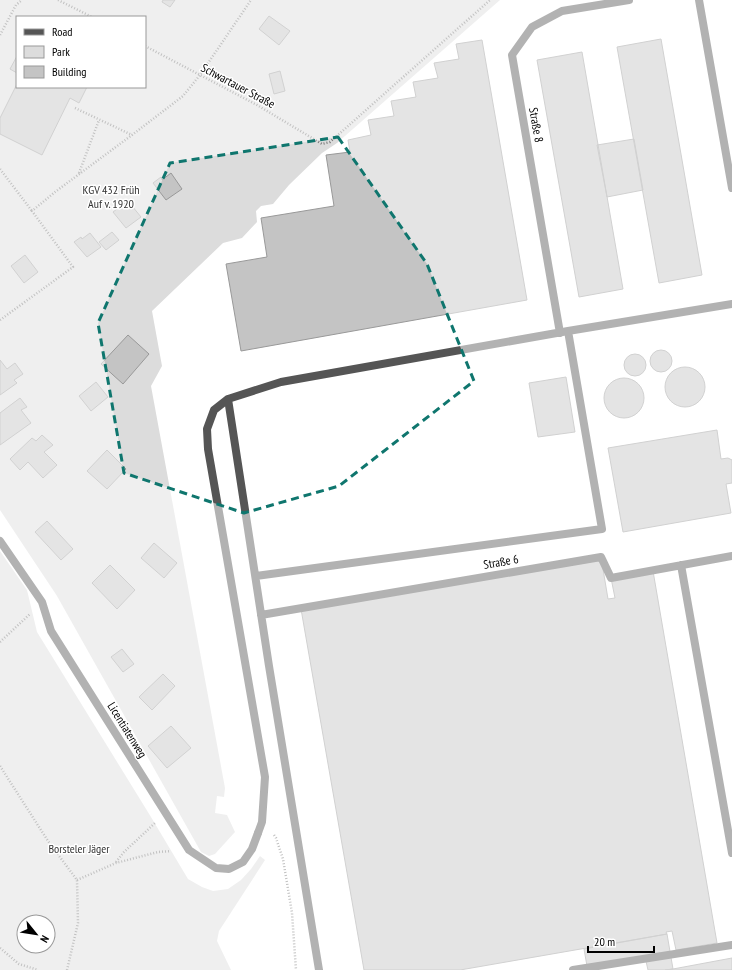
<svg xmlns="http://www.w3.org/2000/svg" width="732" height="970" font-family="'PT Sans Narrow',sans-serif">
<style>
.green{fill:#dcdcdc;fill-rule:evenodd}
.building{fill:#c4c4c4;stroke:#999}
.lines{fill:none;stroke-linecap:round;stroke-linejoin:round}
.path{stroke:#777;stroke-width:2.5;stroke-dasharray:1 2;stroke-linecap:butt}
.service{stroke:#555;stroke-width:8}
.minor{stroke:#555;stroke-width:8}
.marked{fill:none;stroke:#0f766e;stroke-width:3;stroke-dasharray:8 5;stroke-linejoin:round}
.labels{text-anchor:middle;stroke-width:3;stroke-linejoin:round;paint-order:stroke}
.street-label{font-size:12px;fill:#000;stroke:#fff}
.park-label{font-size:12px;fill:#333;stroke:#fff}
</style>
<rect width="100%" height="100%" fill="#fff"/>
<path class="green" d="M0 0H500L337 143 322 153 289 185 273 204 261 206 256 211 257 222 242 238 223 243 152 311 162 366 151 386 225 788 224 797 217 796 215 813 227 815 235 832 215 854 209 856 201 852 57 596 0 510ZM17 17H145V87H17Z
M0 551 27 590 37 632 151 817 188 879 202 887 213 891 228 889 241 880 251 869 260 856 265 860 219 931 217 941 231 970H0ZM24 922H48V946H24Z"/>
<path class="building" d="M163 0H175L170 7 162 2Z
M269 16 290 31 279 45 259 29Z
M661 39 702 275 659 283 617 47Z
M482 40 527 300 241 351 226 264 267 257 261 218 334 206 326 155 350 152 348 140 371 135 368 120 394 116 391 101 416 97 413 82 438 78 434 63 459 59 456 44Z
M582 52 623 289 579 297 537 60Z
M17 56V73L10 69Z
M280 71 285 91 274 94 269 74Z
M17 84V87H87L79 103 70 98 42 155 0 134V118Z
M634 139 643 190 607 197 597 145Z
M171 173 182 189 166 200 153 183 161 177 162 180Z
M128 201 141 217 126 228 113 212Z
M112 232 119 240 106 250 99 242Z
M90 233 101 247 87 257 74 242 81 237 82 239Z
M25 255 38 272 24 283 11 266Z
M128 335 149 354 123 384 101 364Z
M650 361a11 11 0 1 1 22 0a11 11 0 1 1-22 0Z
M624 365a11 11 0 1 1 22 0a11 11 0 1 1-22 0Z
M0 360 7 369 15 363 23 374 14 380 17 383 0 395Z
M665 387a20 20 0 1 1 40 0a20 20 0 1 1-40 0Z
M566 377 575 432 538 437 529 383Z
M604 398a20 20 0 1 1 40 0a20 20 0 1 1-40 0Z
M96 382 108 397 91 411 79 396Z
M20 398 27 407 21 410 31 423 0 445V413Z
M717 430 721 459 728 458 732 460V483L726 484 731 513 623 532 608 448Z
M42 435 53 445 44 452 57 465 43 478 28 462 20 470 10 459 32 438 36 441Z
M107 450 126 469 107 489 87 471Z
M47 521 73 549 61 560 35 532Z
M154 543 177 563 164 578 141 558Z
M601 557 608 599 615 598 611 578 653 571 717 943 676 950 672 931 666 932 667 934 460 970H364L301 609Z
M110 565 135 590 117 609 92 583Z
M122 649 134 664 123 672 111 657Z
M163 674 175 686 152 710 139 697Z
M171 726 191 748 167 768 148 746Z
M667 934 673 969 665 970H648L645 957 587 966 584 949Z
M732 958V970H665L673 969Z"/>
<g class="lines">
<path class="path" d="M58 0 92 17
M0 35 16 5 22 0
M145 46 257 105 322 144 330 142 490 0
M75 108 132 135
M0 169 32 211
M79 173 99 120
M0 320 73 267 32 211 55 192 132 135 183 96 200 75 251 0
M0 642 30 614
M0 766 48 841 77 880 78 923 67 970
M274 835 276 838 283 859 292 913 296 970
M116 862 124 852 155 823
M77 880 116 863 158 852 171 851
M0 948 19 964 38 970"/>
<path class="service" d="M699 0 732 188
M560 333 512 55 532 27 562 11 629 0
M228 399 269 666 319 970
M681 565 732 853
M256 576 602 529 568 331
M261 615 601 557 611 578 732 556
M258 833 262 822 265 777 208 449 207 429 214 410 228 399 281 382 568 331 732 304
M573 970 732 945"/>
<path class="minor" d="M0 541 42 602 51 631 189 850 216 868 229 869 243 862 252 849 258 833"/>
</g>
<path d="M0 0H732V970H0ZM338 137 427 264 474 381 339 486 244 513 124 473 98 323 170 163Z" fill="#fff" fill-opacity=".55" fill-rule="evenodd"/>
<path class="marked" d="M338 137 427 264 474 381 339 486 244 513 124 473 98 323 170 163Z"/>
<g class="labels">
<g class="street-label">
<text transform="translate(238 86) rotate(28)" y="4">Schwartauer Straße</text>
<text transform="translate(536 125) rotate(80)" y="4">Straße 8</text>
<text transform="translate(501 562) rotate(-10)" y="4">Straße 6</text>
<text transform="translate(127 730) rotate(58)" y="4">Licentiatenweg</text>
</g>
<g class="park-label">
<text x="111" y="194">KGV 432 Früh<tspan x="111" dy="14">Auf v. 1920</tspan></text>
<text x="79" y="853">Borsteler Jäger</text>
</g>
</g>
<rect x="16" y="16" width="130" height="72" fill="#ffffff" stroke="#999999"/>
<rect x="24" y="29" width="20" height="6" fill="#555555" stroke="#999999"/>
<text x="52" y="36" font-size="12" fill="#000000">Road</text>
<rect x="24" y="46" width="20" height="12" fill="#dcdcdc" stroke="#999999"/>
<text x="52" y="56" font-size="12" fill="#000000">Park</text>
<rect x="24" y="66" width="20" height="12" fill="#c4c4c4" stroke="#999999"/>
<text x="52" y="76" font-size="12" fill="#000000">Building</text>
<g transform="translate(36 934) rotate(120)"><circle r="19" fill="#ffffff" stroke="#999999"/>
<path d="M0-3L7 15L0 10L-7 15Z" fill="#000000"/>
<text y="-6" font-size="11" font-weight="bold" text-anchor="middle" fill="#000000">N</text>
</g>
<path d="M588 946v6h66v-6" fill="none" stroke="#000000" stroke-width="2"/>
<text x="594" y="946" font-size="12" fill="#000000" stroke="#ffffff" stroke-width="3" paint-order="stroke">20 m</text>
</svg>
